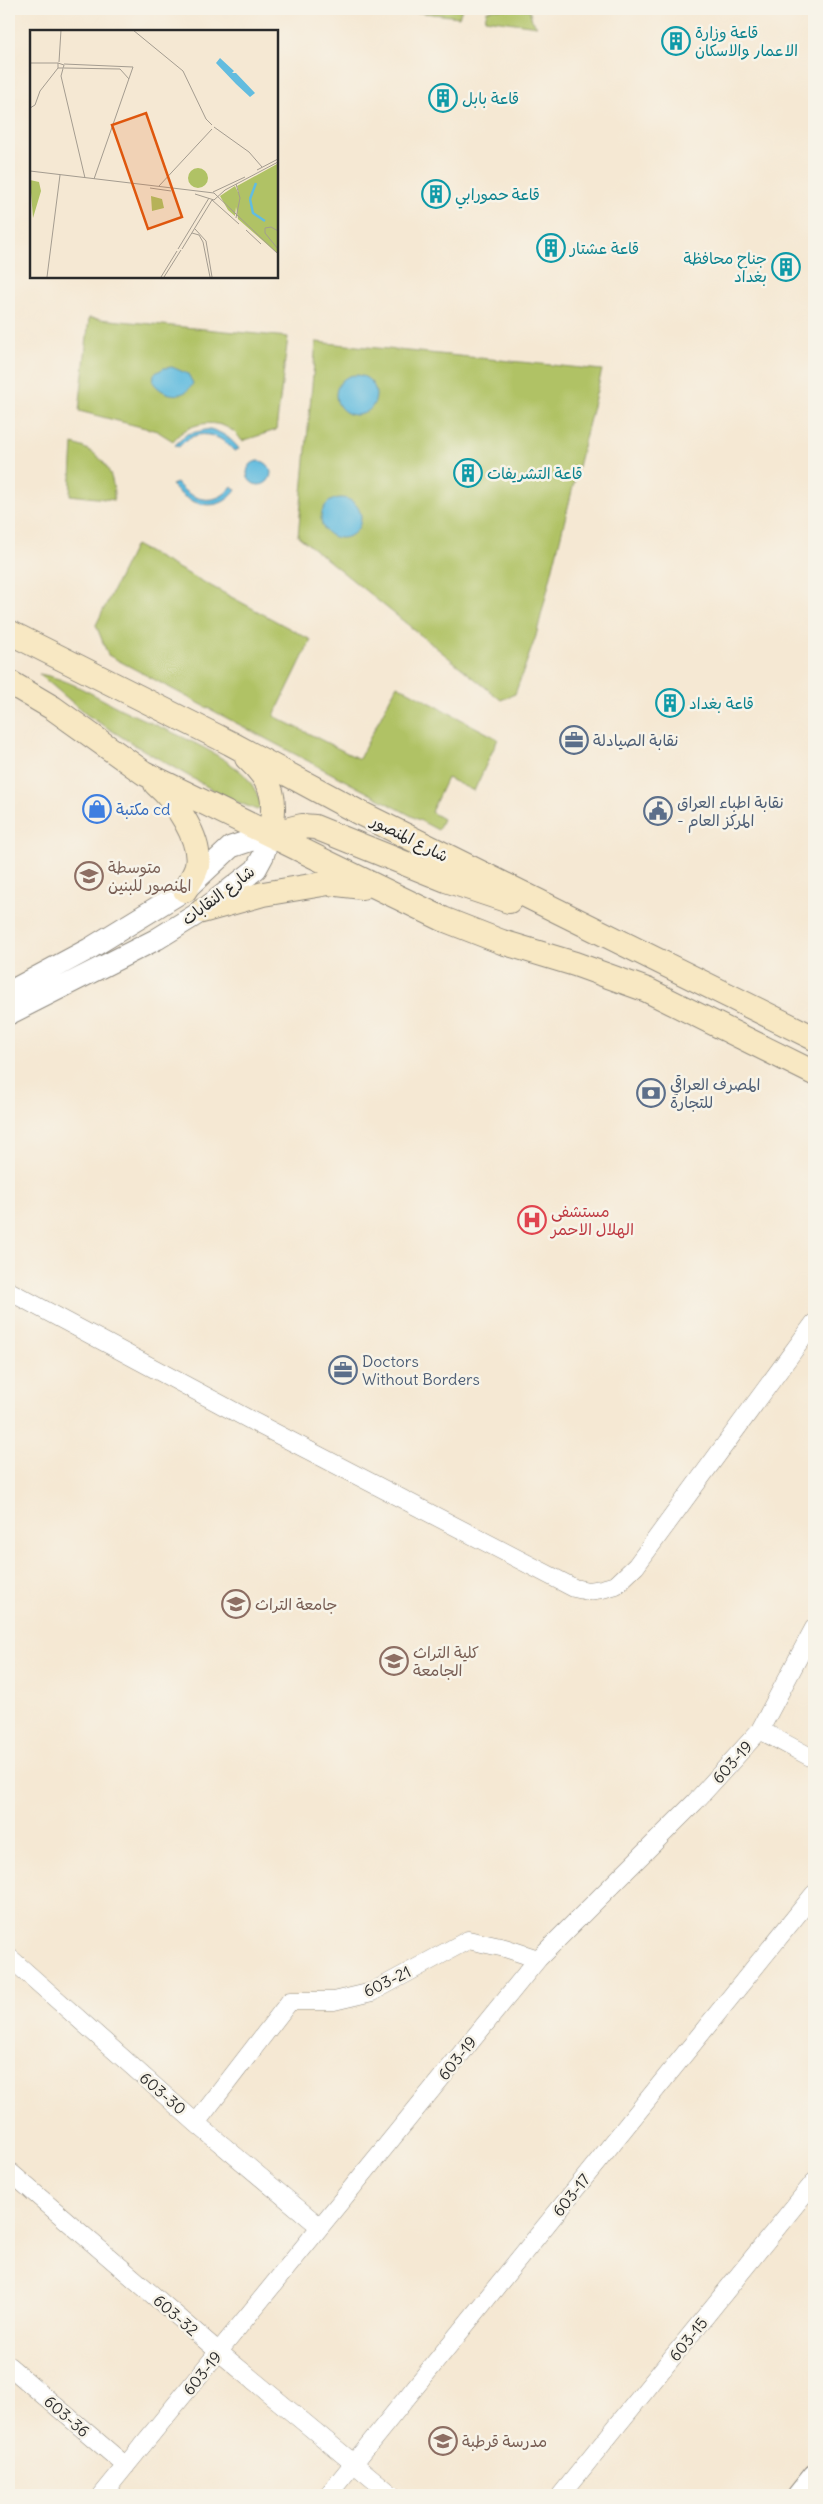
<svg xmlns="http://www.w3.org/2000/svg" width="823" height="2504" font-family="Delius,'Playpen Sans Arabic',sans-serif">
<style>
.green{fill:#b0c265;stroke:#6e7648}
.water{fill:#62bcdf;stroke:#467485}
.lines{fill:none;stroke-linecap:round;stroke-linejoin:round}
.minor-casing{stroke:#908a7f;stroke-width:19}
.tertiary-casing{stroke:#908a7f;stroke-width:23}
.secondary-casing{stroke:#908a7f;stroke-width:26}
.minor{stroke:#fff;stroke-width:18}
.tertiary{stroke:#fff;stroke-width:21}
.secondary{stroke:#f8e8c3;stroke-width:24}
.labels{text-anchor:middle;stroke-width:5;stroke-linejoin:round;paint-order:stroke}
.culture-label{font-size:16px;fill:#0d838f;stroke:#f7f3e8;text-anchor:start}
.service-label{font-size:16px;fill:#4e5e75;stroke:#f7f3e8;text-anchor:start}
.shop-label{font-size:16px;fill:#366cbe;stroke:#f7f3e8;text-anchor:start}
.street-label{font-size:16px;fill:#2b2b2b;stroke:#f7f3e8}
.education-label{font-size:16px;fill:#785e54;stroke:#f7f3e8;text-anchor:start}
.health-label{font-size:16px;fill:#be3a42;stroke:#f7f3e8;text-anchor:start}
.inset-river{fill:none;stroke:#62bcdf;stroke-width:2.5}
.inset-road{fill:none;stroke:#a49c90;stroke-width:1}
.view{fill:#df570e;fill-opacity:0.15;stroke:#df570e;stroke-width:2.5}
.inset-edge{fill:none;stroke:#2b2b2b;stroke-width:2.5}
</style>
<rect width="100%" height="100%" fill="#f7f3e8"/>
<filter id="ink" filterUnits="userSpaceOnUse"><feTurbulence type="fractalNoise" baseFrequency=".02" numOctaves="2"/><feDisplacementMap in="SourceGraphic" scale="10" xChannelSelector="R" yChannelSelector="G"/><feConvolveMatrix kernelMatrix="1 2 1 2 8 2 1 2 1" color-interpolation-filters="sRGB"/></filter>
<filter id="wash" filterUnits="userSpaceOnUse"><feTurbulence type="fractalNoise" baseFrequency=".0096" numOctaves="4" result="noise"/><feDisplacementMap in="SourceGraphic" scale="20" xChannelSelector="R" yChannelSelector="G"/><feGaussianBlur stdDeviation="1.12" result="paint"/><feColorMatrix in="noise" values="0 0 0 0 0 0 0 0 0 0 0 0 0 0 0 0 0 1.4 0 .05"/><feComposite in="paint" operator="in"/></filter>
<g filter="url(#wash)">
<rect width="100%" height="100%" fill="#f5e8d3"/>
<path class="green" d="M390 9H462L459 17Z
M495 9H529L532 20 537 26 485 19 487 11Z
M89 318 288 337 276 430 242 441C226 416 190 419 173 441L157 431 79 411Z
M316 342 602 370 536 636 515 694 501 700 298 536Z
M73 444C102 452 115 471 114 500L70 495Z
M135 545 311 640 274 716 359 759 397 685 498 739 474 791 447 778 431 812 443 819 438 830 108 655 96 625Z
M39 674C67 678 95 696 121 709 160 728 206 744 240 771 250 779 259 795 262 807L257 810 225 797 133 744 87 715Z"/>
<path class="water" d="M172 367 188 374 193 383C185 401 162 396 153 382L154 374 164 368Z
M336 395a20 20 0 1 1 40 0a20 20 0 1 1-40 0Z
M210 429C223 433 231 438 239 449L234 451C220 433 195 427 179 447L175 445 187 434Z
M247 473a12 12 0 1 1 24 0a12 12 0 1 1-24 0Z
M177 483C190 500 216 508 232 486L236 490C219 515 187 505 172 485Z
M321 518a20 20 0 1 1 40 0a20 20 0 1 1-40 0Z"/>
</g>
<g filter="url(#ink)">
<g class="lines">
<defs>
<path id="minor" d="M9 1291 254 1422 574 1588 588 1591 602 1589 616 1585 636 1566 814 1323
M760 1730 814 1759
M9 1957 196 2123 319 2226
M196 2123 290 2001H334L372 1992 468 1940 505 1948 538 1959
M9 2171 219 2352 392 2495
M9 2366 126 2466
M102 2495 538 1959 695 1802 760 1730 814 1628
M328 2495 814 1894
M561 2495 814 2182"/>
<path id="tertiary" d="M9 992 89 949 185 890 231 847 270 834 263 856 256 869 202 911 157 939 9 1014
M798 2495 814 2475"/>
<path id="secondary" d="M9 632 230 743 358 812 814 1038
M9 682 53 708 144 773 336 867 443 919 502 942 575 964 647 990 814 1073
M247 758C274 783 277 799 270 834
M156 784C175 800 202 840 197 866 195 875 189 882 185 890
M270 834 302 826 315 827 446 880 509 901
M202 911 263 894 329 883 362 887"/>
</defs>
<use href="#minor" class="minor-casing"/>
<use href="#tertiary" class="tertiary-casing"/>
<use href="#secondary" class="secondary-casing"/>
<use href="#minor" class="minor"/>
<use href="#tertiary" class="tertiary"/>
<use href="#secondary" class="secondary"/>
</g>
</g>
<defs>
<symbol id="building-ring" viewBox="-11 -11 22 22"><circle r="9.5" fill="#f7f3e8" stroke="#0f9aa8" stroke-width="1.5"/><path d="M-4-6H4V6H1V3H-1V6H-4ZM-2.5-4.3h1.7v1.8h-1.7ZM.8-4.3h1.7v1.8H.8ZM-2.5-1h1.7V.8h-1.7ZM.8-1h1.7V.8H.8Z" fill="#0f9aa8"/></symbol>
<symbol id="office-ring" viewBox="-11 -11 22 22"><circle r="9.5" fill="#f7f3e8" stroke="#5c6f8a" stroke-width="1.5"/><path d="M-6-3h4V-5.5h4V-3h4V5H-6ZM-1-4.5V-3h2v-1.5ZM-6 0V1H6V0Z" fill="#5c6f8a"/></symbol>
<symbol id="shop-ring" viewBox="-11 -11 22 22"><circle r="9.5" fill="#f7f3e8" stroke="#3f7fe0" stroke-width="1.5"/><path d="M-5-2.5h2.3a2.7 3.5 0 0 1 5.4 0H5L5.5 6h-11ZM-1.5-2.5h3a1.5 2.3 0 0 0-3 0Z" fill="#3f7fe0"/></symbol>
<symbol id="civic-ring" viewBox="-11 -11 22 22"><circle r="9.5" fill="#f7f3e8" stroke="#5c6f8a" stroke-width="1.5"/><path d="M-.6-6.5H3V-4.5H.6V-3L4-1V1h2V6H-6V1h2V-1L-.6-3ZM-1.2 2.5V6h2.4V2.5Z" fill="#5c6f8a"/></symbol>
<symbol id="school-ring" viewBox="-11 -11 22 22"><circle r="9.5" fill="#f7f3e8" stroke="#8d6e63" stroke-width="1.5"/><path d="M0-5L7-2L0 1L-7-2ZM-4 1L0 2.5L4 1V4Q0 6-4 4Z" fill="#8d6e63"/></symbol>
<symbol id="bank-ring" viewBox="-11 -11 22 22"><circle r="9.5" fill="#f7f3e8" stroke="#5c6f8a" stroke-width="1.5"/><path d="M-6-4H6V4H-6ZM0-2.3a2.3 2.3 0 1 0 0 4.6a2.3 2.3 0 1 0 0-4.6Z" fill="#5c6f8a"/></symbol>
<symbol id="hospital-ring" viewBox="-11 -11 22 22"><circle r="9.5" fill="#f7f3e8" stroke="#e0444e" stroke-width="1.5"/><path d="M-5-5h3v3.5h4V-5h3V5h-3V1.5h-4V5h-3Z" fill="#e0444e"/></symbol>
<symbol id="university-ring" viewBox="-11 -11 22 22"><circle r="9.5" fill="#f7f3e8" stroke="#8d6e63" stroke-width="1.5"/><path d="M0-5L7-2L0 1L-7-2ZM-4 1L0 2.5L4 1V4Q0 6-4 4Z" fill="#8d6e63"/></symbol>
</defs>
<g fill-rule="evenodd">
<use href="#building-ring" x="660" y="25" width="32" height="32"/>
<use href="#building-ring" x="427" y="82" width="32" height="32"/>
<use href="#building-ring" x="420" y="178" width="32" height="32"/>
<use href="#building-ring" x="535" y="232" width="32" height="32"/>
<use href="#building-ring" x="770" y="251" width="32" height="32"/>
<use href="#building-ring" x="452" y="457" width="32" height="32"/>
<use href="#building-ring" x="654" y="687" width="32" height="32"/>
<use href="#office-ring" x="558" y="724" width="32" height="32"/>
<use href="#shop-ring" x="81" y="793" width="32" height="32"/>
<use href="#civic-ring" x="642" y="795" width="32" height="32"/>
<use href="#school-ring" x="73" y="860" width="32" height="32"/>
<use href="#bank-ring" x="635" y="1077" width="32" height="32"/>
<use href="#hospital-ring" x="516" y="1204" width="32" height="32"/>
<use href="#office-ring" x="327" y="1354" width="32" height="32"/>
<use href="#university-ring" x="220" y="1588" width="32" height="32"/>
<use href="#university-ring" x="378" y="1645" width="32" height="32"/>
<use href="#school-ring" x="427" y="2425" width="32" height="32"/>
</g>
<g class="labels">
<g class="culture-label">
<text x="695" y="38">قاعة وزارة<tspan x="695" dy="18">الاعمار والاسكان</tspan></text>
<text x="462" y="104">قاعة بابل</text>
<text x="455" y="200">قاعة حمورابي</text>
<text x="570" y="254">قاعة عشتار</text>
<text x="767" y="264" text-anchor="end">جناح محافظة<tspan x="767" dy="18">بغداد</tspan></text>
<text x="487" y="479">قاعة التشريفات</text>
<text x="689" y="709">قاعة بغداد</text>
</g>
<g class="service-label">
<text x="593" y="746">نقابة الصيادلة</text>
<text x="677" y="808">نقابة اطباء العراق<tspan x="677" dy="18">- المركز العام</tspan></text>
<text x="670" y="1090">المصرف العراقي<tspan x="670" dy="18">للتجارة</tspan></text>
<text x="362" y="1367">Doctors<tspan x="362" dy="18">Without Borders</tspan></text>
</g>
<g class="shop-label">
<text x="116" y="815">مكتبة cd</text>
</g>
<g class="street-label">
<text transform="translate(410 838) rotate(27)" y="6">شارع المنصور</text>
<text transform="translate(218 895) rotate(-37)" y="6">شارع النقابات</text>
<text transform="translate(732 1762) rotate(-48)" y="6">603-19</text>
<text transform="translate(387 1981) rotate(-26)" y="6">603-21</text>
<text transform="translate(457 2058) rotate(-51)" y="6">603-19</text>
<text transform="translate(163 2093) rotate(41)" y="6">603-30</text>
<text transform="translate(571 2195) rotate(-51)" y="6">603-17</text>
<text transform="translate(176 2315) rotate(41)" y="6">603-32</text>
<text transform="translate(688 2339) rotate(-51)" y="6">603-15</text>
<text transform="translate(202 2373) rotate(-51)" y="6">603-19</text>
<text transform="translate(67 2416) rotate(41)" y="6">603-36</text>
</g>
<g class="education-label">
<text x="108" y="873">متوسطة<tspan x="108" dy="18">المنصور للبنين</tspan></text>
<text x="255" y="1610">جامعة التراث</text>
<text x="413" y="1658">كلية التراث<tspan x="413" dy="18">الجامعة</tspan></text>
<text x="462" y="2447">مدرسة قرطبة</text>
</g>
<g class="health-label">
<text x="551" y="1217">مستشفى<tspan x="551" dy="18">الهلال الاحمر</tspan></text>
</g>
</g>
<g transform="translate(30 30)">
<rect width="248" height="248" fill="#f5e8d3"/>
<path d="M247 134V223L208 189 206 177 205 186 198 180 190 166 205 156 209 164 207 156ZM158 148a10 10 0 1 1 20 0a10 10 0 1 1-20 0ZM0 150 9 152 11 161 3 188ZM121 166 132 169 134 178 122 181Z" fill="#b0c265"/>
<path d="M190 28 204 41 202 43H206L225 63 220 67 206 54 186 33Z" fill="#62bcdf"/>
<path class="inset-river" d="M220 169 223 183 235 191M220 169 226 153"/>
<path class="inset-road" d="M103 0 153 41 176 89 182 95M29 32 31 0M0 33H28M34 34 103 37 64 149M33 38H28V33L34 35 31 46 55 148M34 38 90 39 99 49M0 78 5 75 10 61 28 38M184 97 219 122 232 137M227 140 248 129M0 141 184 163 248 224M206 154 210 168 206 188M129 156 182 99M120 158 141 161M183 162 215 147M165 164 184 170 195 160 248 132M182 170 209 194M165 199 176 211 182 247M216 200 231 214M248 201 241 197 235 198V203L248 219M162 203 169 205 173 212 180 247M148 219 179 168M152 219 182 170M17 247 30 145M131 247 147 221M134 247 151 220"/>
<path class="view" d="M116 83 152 187 118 199 82 95Z"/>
<rect width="248" height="248" class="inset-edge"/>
</g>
<rect width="823" height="2504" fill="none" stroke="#f7f3e8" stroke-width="30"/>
</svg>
